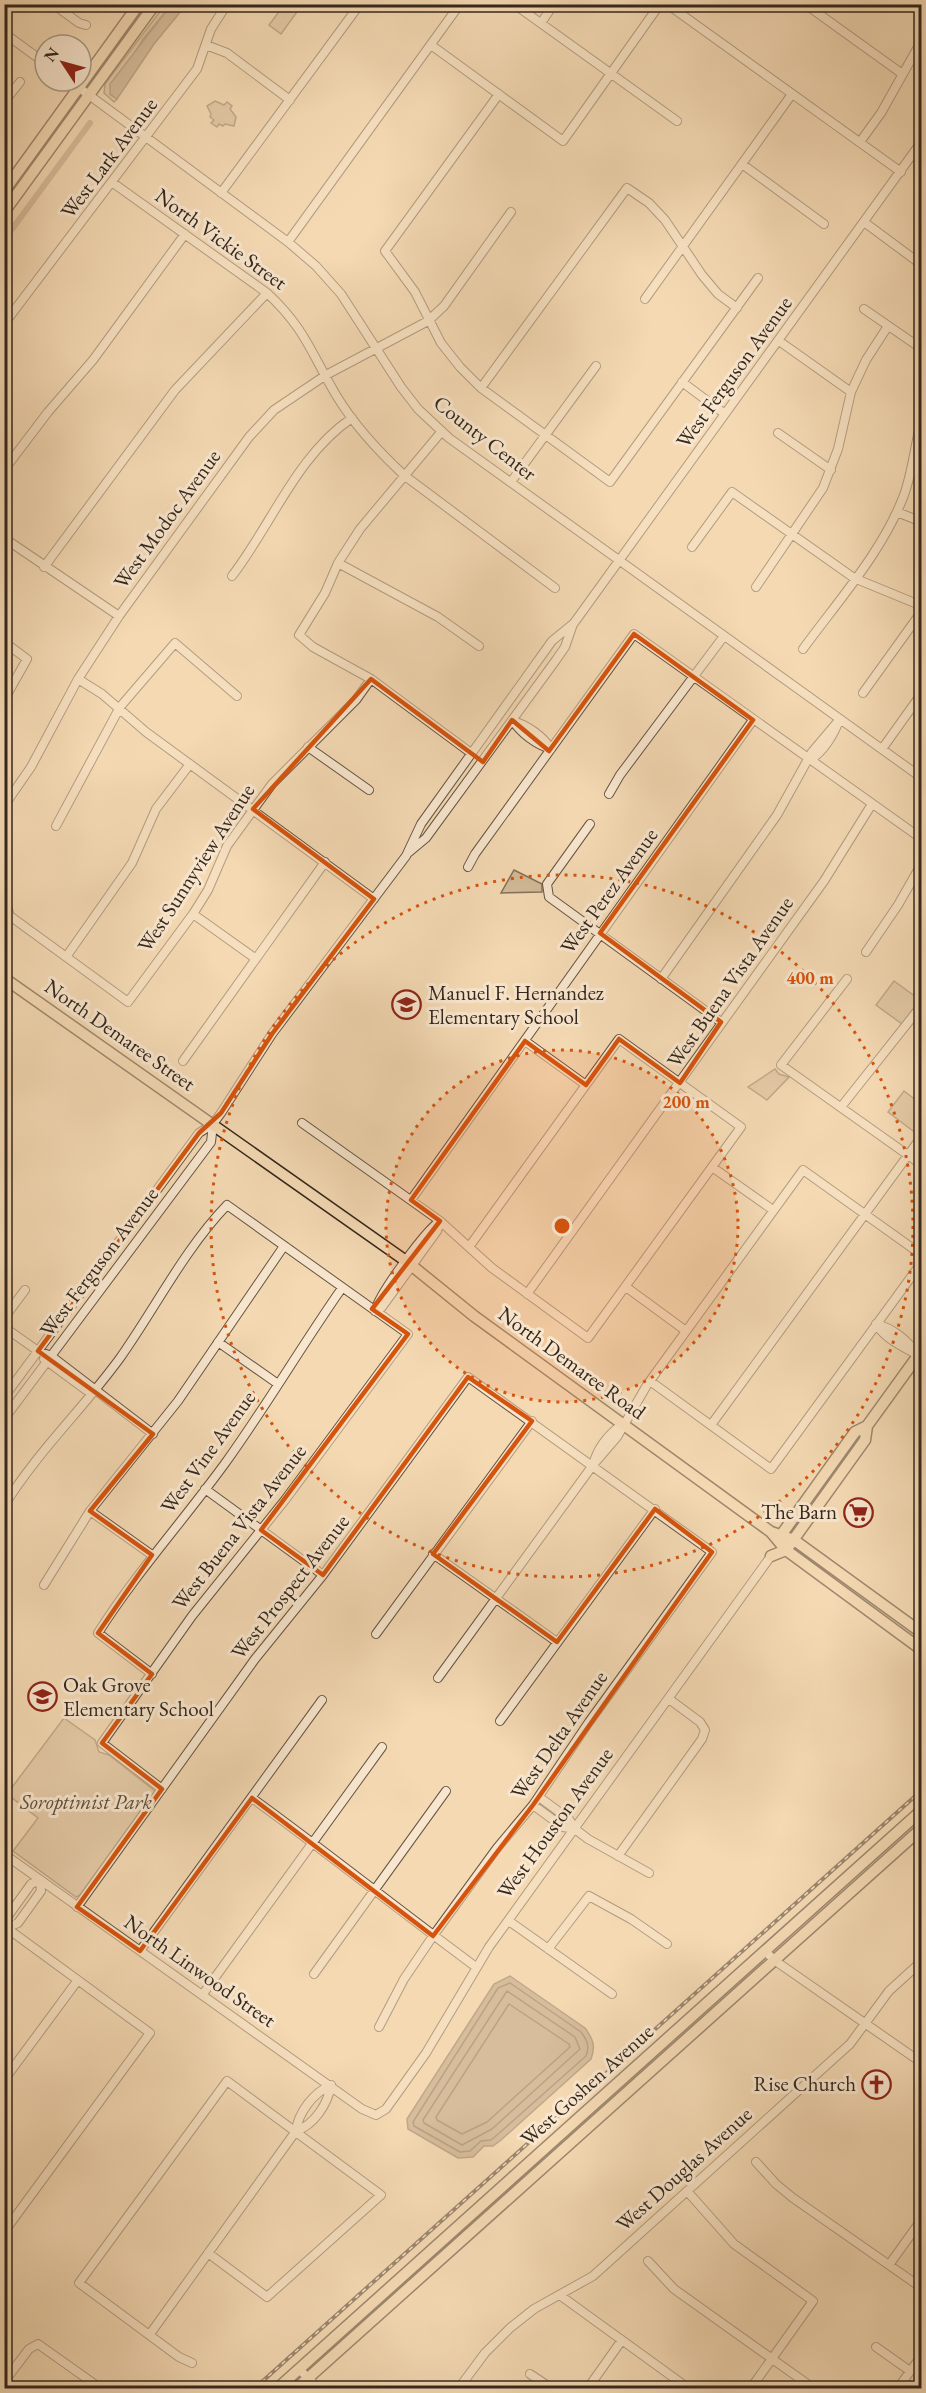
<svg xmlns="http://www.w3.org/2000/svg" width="926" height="2393" font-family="'EB Garamond',serif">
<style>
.green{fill:#d3bb99;stroke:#84715a;stroke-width:1.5}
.water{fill:#b39c80;stroke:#806d58;stroke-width:1.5}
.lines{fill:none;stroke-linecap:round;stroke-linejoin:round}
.shore{stroke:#74624e;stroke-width:1.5}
.canal{stroke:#b39c80;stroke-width:6}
.minor-casing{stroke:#645442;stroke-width:10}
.major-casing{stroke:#34271c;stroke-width:13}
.minor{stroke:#f8e6ce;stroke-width:8}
.major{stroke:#f4d9b3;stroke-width:10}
.rail-casing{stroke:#34271c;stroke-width:4}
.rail{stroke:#f8e6ce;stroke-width:1.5;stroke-dasharray:4.5;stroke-linecap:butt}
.marked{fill:none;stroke:#d6540e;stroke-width:4.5;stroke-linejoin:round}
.ring{fill:none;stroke:#d6540e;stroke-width:3;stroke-dasharray:3 6}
.labels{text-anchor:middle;stroke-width:6;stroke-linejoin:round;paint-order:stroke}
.street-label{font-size:21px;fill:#34271c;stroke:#f8e6ce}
.poi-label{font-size:21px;fill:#34271c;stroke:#f8e6ce;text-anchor:start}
.park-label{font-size:21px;font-style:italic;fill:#5c4c3b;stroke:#f8e6ce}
.centre{fill:#d6540e;stroke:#f8e6ce;stroke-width:3}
.ring-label{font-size:18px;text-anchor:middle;font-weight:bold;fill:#d6540e;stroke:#f8e6ce;stroke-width:6;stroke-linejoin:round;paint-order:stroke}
</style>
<rect width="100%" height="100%" fill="#f4d9b3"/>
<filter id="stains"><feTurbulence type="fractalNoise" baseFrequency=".00333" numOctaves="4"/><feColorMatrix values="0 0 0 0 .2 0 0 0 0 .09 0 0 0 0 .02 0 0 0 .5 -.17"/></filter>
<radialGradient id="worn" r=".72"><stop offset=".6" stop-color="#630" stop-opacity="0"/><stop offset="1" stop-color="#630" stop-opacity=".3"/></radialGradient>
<path class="green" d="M165 5H171L143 39 110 94 117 99 114 102 104 93 105 84Z
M284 5H302L281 34 269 25Z
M215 101 224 105 227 102 232 106 230 109 236 117 234 126 225 124 223 126 219 124 217 127 211 123 214 120 210 117 211 114 207 106Z
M514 870 542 884V892L501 893Z
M894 981 920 1000 902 1024 876 1005Z
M775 1069 779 1074 789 1077 767 1100 748 1087Z
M904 1091 921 1104V1127L917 1134 888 1112Z
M64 1718 95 1740 99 1752 109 1755 155 1791 80 1895 76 1897 13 1851 38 1818 7 1794Z"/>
<path class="water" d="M171 5H186L154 44 117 99 110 94V84Z
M510 1976 585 2028C593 2039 596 2046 591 2059L501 2140 493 2146H484L473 2157 458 2158 408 2129 407 2119 494 1984Z"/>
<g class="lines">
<path class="shore" d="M510 1983 581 2032C587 2040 590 2046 586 2056L497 2135 491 2140 481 2141 470 2151 460 2152 414 2126 413 2122 498 1988Z
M507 1991 575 2037 580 2049 492 2129 462 2145 424 2123 423 2120Z
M509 2004 569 2044 570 2047 487 2122 462 2134 437 2120 436 2117Z"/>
<path class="canal" d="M4 240 90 123"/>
<defs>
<path id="minor" d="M53 4 79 23 86 25
M514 4 677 121
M667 4 901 172
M805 4 901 73
M541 23 554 4
M4 33 45 63
M206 45 227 53 290 100
M431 45 563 141 660 4
M70 81 288 242 316 266 341 294 401 387 418 409 449 438 922 778
M499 94 385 251 415 292 441 343 460 367 481 388 610 482 758 278
M4 102 20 82
M860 142 881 113 922 40
M742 164 824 224
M113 183 267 293C305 328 311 353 336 395 354 425 379 452 405 476L555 588
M221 193 360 4
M864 222 922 265
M288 242 460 4
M645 299 792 94
M864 309 922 349
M4 324 197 69 211 29 227 4
M779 341 851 392
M682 382 725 414
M481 388 627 188 649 203 665 220 702 275 718 294 737 308
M442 431 360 529 338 563 325 593 299 635 313 647 371 679 471 753
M778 433 831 470
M4 470 48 412 93 360 185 234
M511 482 596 366
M897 512 922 522
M4 538 119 616
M692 547 732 492 854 578 922 606
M338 563 438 617 479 646
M44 567 175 390 267 293
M232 576C272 524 297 455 352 418
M756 587 823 488 838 449 851 392 866 360 888 326
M4 642 27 659 4 700
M803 649C838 601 883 551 904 495 913 470 915 443 922 418
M78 679 102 694 146 732 374 899
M863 693 922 611
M512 720C521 733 536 745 551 749
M513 721C527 725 543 736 551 749
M308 747 369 790
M882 749 922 693
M810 760C823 752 834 735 839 720
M609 794 620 775 724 636
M4 806 31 767 78 679 119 616 249 437 274 410 326 375 428 321 444 306 511 212
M590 824 547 884 549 897 721 1022
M56 826 120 707 175 643 237 696
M408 853 426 838 556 660 565 647 573 624
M468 867 475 854 634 634 922 839
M7 907 10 916 128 1002 193 914 208 890 227 846 272 784 356 700 371 679
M193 914 256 959
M866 952 898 905 922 863
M66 957 132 863 156 809 190 764
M661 979 777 815 812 752 840 719
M847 979 781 1065 922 1165
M525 1041 586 1085
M183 1061 325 862
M841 1107 922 1005
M302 1123 440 1221 492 1268 588 1338 741 1127 619 1039 469 1247
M712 1167 773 1210
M411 1200 753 720
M626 1287 686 1331
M527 1294 824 881 872 804
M375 1311 382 1307 437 1231 440 1221
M375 1311C379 1294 425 1231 440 1221
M4 1318 25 1290
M876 1324C887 1341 905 1347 921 1357
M876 1324C893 1328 908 1341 918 1355
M4 1327 38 1351 51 1356 153 1434
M218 1342 278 1384
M44 1359 86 1390 93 1391
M650 1381 771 1469 922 1262
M4 1397 199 1133 213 1124 221 1113 272 1034 406 856 421 824 552 641 574 623 922 141
M4 1419 211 1142 213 1124
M711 1425 922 1136
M593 1465C597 1450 607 1436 620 1426
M205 1489 323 1575
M4 1506C37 1452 83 1409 120 1358 156 1307 184 1250 227 1205L408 1334 285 1500 192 1616 102 1743 162 1789
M90 1511 152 1555
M433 1554 557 1642
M44 1585 90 1511 178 1401 284 1246
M376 1634 532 1421
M152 1674 98 1633C136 1573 184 1520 226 1462 267 1405 302 1345 342 1288
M438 1678 593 1465 617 1437 647 1385 803 1170 922 1255
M500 1721 655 1509
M539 1797 569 1819 575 1829 588 1839 649 1873
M252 1798C328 1853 400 1911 476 1967
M533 1805 563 1827 575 1829
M4 1854 362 2109 376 2115 386 2109 426 2053 489 1947 771 1556
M618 1856 702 1739 705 1730 700 1722 669 1699
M77 1907 255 1659 323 1575 468 1377 712 1552 589 1722 533 1805 497 1848 433 1936 404 1979 379 2027
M509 1921 612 1994
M4 1926 150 2033 4 2232
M4 1930 8 1916 31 1884 40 1880 41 1891 18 1923 6 1928
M548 1949 589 1896 631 1919 667 1944
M140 1951 322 1700
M765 1951 774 1960 922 2063
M314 1974 446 1791
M203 1994 382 1747
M4 2080 78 1980
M296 2131C314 2125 328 2104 331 2085
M756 2162 776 2184 793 2198 922 2288
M687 2191 734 2244 813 2301 751 2388
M648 2261 674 2289 813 2388
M889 2265 922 2219
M561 2296 688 2388
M150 2334 296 2131C298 2113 313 2093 331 2085
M876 2347 910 2371
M192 2363 179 2357 79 2283 227 2081 381 2195 267 2297 208 2253
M299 2369 318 2388
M530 2374 551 2388
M4 2382 29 2349 38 2344 100 2388
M459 2388 485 2353 510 2328 534 2309 593 2276 850 2044 889 1991 922 1961
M588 2388 622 2340
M671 2388 676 2380
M898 2388 922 2355"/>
<path id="major" d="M4 191 139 4
M4 212 155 4
M4 978 406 1261 474 1316 771 1532 786 1550 922 1650
M771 1532 794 1540 922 1633
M779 1538 855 1432 867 1426
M771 1556 786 1550 865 1440 867 1426 922 1350
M278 2388 922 1810
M297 2388 922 1828"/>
</defs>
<use href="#minor" class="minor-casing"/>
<use href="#major" class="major-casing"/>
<use href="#minor" class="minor"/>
<use href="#major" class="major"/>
<defs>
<path id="rail" d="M255 2388 922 1790"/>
</defs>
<use href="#rail" class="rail-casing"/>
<use href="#rail" class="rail"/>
</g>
<path d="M0 0H926V2393H0ZM634 634 753 720 600 933 721 1022 680 1083 619 1039 586 1085 525 1041 411 1200 440 1221 372 1309 408 1334 261 1530 323 1575 468 1377 532 1421 433 1554 557 1642 655 1509 712 1552 533 1805 433 1936 252 1798 140 1951 77 1907 162 1789 102 1743 152 1674 98 1633 152 1555 90 1511 153 1434 38 1351 199 1133 221 1113 272 1034 374 899 253 809 371 679 483 762 512 720 549 751Z" fill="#f4d9b3" fill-opacity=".55" fill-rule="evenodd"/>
<path class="marked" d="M634 634 753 720 600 933 721 1022 680 1083 619 1039 586 1085 525 1041 411 1200 440 1221 372 1309 408 1334 261 1530 323 1575 468 1377 532 1421 433 1554 557 1642 655 1509 712 1552 533 1805 433 1936 252 1798 140 1951 77 1907 162 1789 102 1743 152 1674 98 1633 152 1555 90 1511 153 1434 38 1351 199 1133 221 1113 272 1034 374 899 253 809 371 679 483 762 512 720 549 751Z"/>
<circle cx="562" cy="1226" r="176" fill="#d6540e" fill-opacity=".12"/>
<g class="ring">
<circle cx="562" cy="1226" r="176"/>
<circle cx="562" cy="1226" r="351"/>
</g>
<defs>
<symbol id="school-ring" viewBox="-11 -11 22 22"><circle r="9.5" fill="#f8e6ce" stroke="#8f2418" stroke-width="1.5"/><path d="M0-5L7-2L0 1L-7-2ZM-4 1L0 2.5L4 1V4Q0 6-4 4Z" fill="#8f2418"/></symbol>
<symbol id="supermarket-ring" viewBox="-11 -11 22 22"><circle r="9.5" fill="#f8e6ce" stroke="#8f2418" stroke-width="1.5"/><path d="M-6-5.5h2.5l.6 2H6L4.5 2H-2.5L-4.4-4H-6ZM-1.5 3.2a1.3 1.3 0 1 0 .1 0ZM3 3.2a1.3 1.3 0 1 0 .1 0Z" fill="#8f2418"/></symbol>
<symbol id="church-ring" viewBox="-11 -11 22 22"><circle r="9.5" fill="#f8e6ce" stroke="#8f2418" stroke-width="1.5"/><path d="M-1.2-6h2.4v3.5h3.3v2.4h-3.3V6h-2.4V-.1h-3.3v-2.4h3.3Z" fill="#8f2418"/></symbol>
</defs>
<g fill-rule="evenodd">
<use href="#school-ring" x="390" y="988" width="33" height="33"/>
<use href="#supermarket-ring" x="842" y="1496" width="33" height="33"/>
<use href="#school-ring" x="26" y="1680" width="33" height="33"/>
<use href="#church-ring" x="860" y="2068" width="33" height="33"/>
</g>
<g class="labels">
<g class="street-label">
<text transform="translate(109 158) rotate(-53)" y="7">West Lark Avenue</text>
<text transform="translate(221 239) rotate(36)" y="7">North Vickie Street</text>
<text transform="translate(734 372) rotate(-54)" y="7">West Ferguson Avenue</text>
<text transform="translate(485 438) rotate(38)" y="7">County Center</text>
<text transform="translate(167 519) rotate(-54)" y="7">West Modoc Avenue</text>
<text transform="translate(196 868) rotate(-57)" y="7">West Sunnyview Avenue</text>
<text transform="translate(609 891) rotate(-54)" y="7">West Perez Avenue</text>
<text transform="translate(730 982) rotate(-55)" y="7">West Buena Vista Avenue</text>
<text transform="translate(120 1035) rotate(35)" y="7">North Demaree Street</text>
<text transform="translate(99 1262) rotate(-53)" y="7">West Ferguson Avenue</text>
<text transform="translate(572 1363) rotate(36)" y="7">North Demaree Road</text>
<text transform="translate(208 1452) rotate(-54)" y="7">West Vine Avenue</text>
<text transform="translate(239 1527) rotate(-52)" y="7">West Buena Vista Avenue</text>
<text transform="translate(290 1587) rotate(-52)" y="7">West Prospect Avenue</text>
<text transform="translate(559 1735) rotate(-55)" y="7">West Delta Avenue</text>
<text transform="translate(555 1823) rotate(-54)" y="7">West Houston Avenue</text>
<text transform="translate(200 1971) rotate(35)" y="7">North Linwood Street</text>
<text transform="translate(587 2085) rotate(-42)" y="7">West Goshen Avenue</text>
<text transform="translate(684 2169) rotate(-42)" y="7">West Douglas Avenue</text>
</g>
<g class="poi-label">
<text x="428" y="1000">Manuel F. Hernandez<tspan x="428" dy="24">Elementary School</tspan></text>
<text x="837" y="1519" text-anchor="end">The Barn</text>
<text x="63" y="1692">Oak Grove<tspan x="63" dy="24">Elementary School</tspan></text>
<text x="856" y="2091" text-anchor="end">Rise Church</text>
</g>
<g class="park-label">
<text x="86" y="1809">Soroptimist Park</text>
</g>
</g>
<circle cx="562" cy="1226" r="9" class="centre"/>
<g class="ring-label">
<text x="810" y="984">400 m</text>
<text x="686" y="1108">200 m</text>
</g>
<rect width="926" height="2393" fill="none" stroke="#f4d9b3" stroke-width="24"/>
<rect x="6" y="6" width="914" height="2381" fill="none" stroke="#34271c" stroke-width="3"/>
<rect x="12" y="12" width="902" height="2369" fill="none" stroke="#34271c" stroke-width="1.5"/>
<g transform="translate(63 63) rotate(306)"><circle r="28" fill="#f8e6ce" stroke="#aa9a87" stroke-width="1.5"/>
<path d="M0-4.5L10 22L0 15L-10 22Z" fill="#8f2418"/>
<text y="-9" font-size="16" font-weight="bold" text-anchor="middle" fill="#34271c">N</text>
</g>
<rect width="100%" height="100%" filter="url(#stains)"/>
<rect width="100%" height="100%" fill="url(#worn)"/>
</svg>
